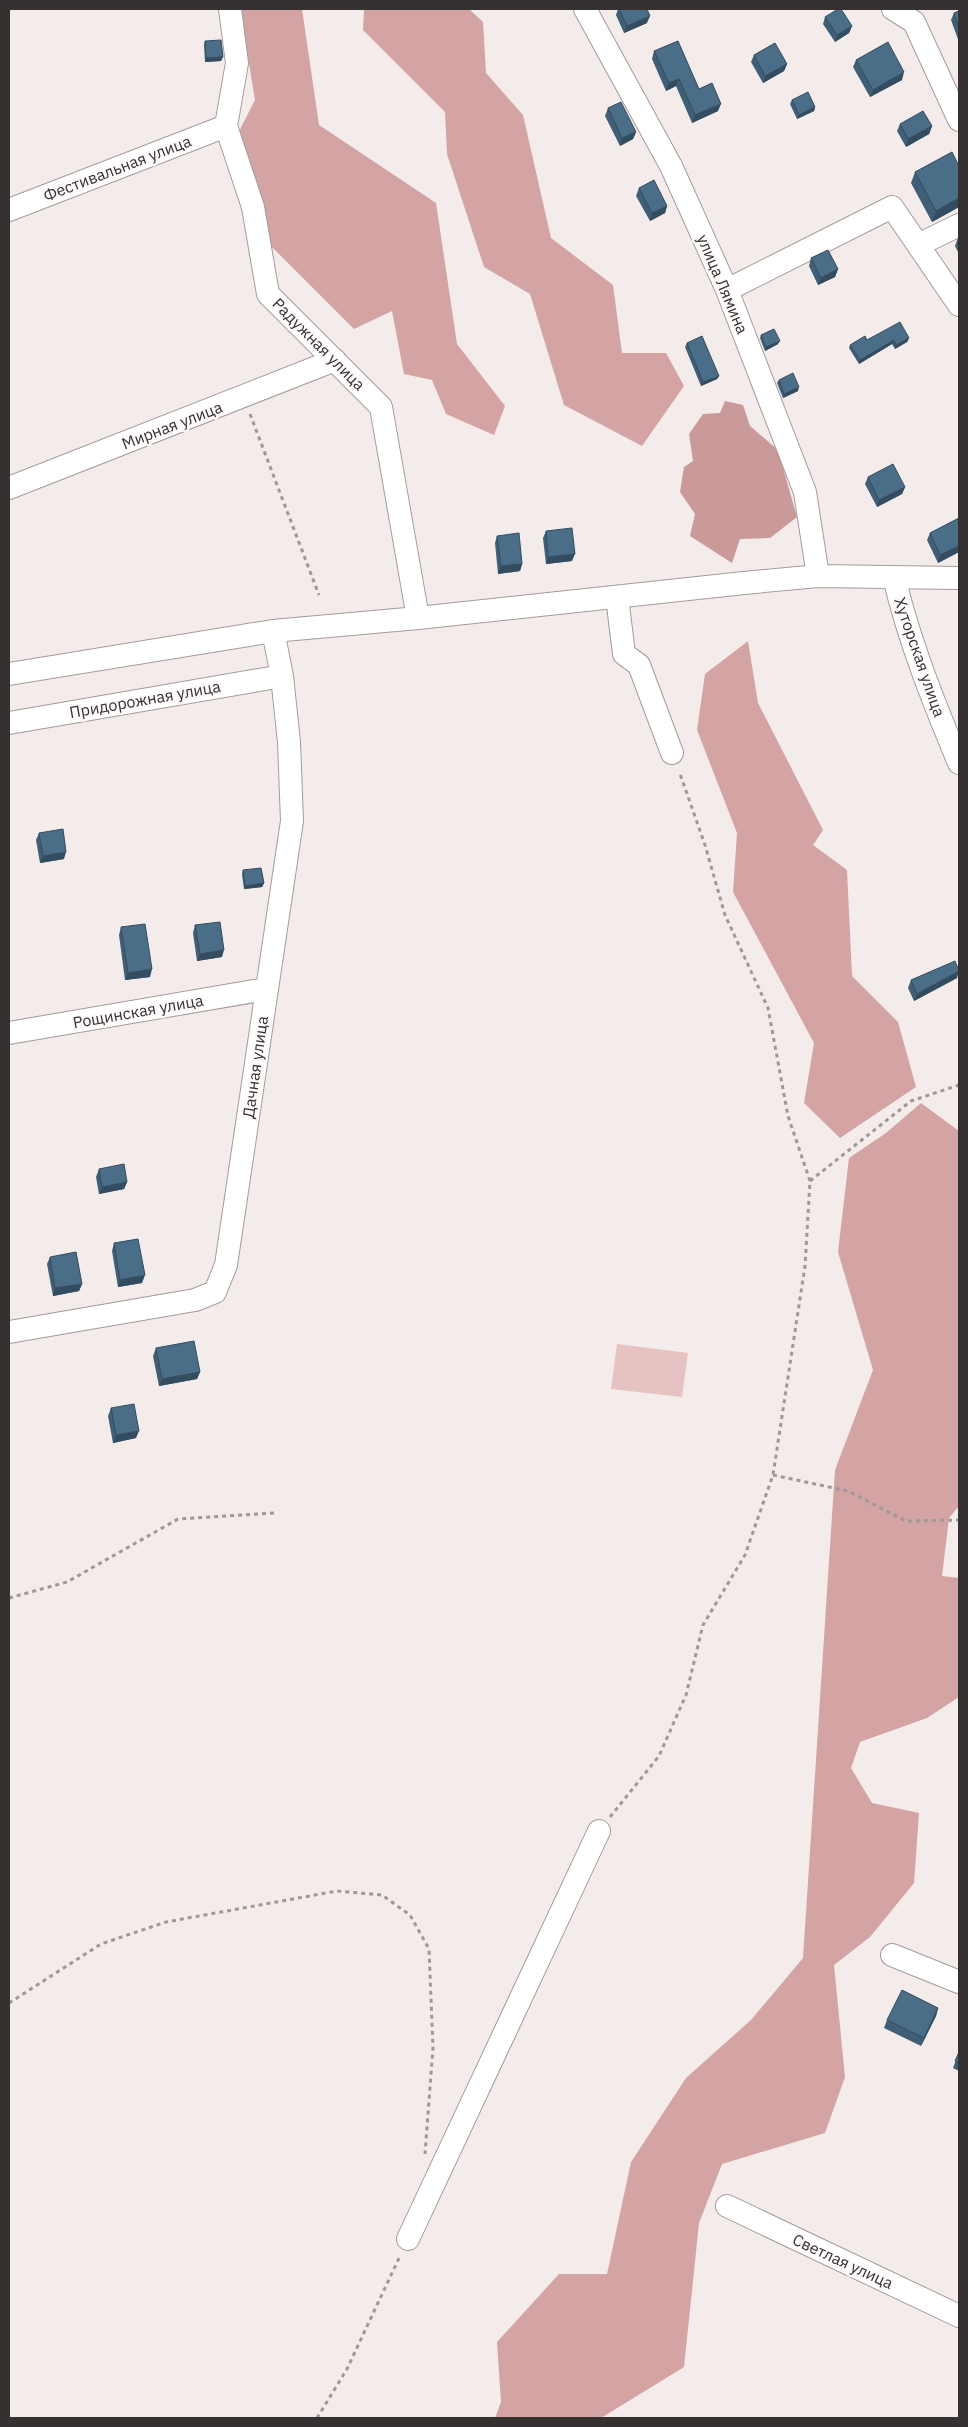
<svg xmlns="http://www.w3.org/2000/svg" width="968" height="2427" font-family="'IBM Plex Sans',sans-serif">
<style>
.green{fill:#e6c2c2}
.forest{fill:#d4a3a3}
.water{fill:#ca9999}
.lines{fill:none;stroke-linecap:round;stroke-linejoin:round}
.minor-casing{stroke:#a49b9b;stroke-width:24}
.path{stroke:#9e9898;stroke-width:3;stroke-dasharray:4 4;stroke-linecap:butt}
.minor{stroke:#fff;stroke-width:22}
.wall{fill:#405e75}
.shaded-wall{fill:#344c5f}
.building{fill:#4a6d88;stroke:#344c5f}
.labels{text-anchor:middle;stroke-width:5;stroke-linejoin:round;paint-order:stroke}
.street-label{font-size:16px;fill:#353131;stroke:#fff9f9}
</style>
<rect width="100%" height="100%" fill="#f4ebeb"/>
<path class="green" d="M617 1344 688 1353 682 1397 611 1389Z"/>
<path class="forest" d="M240 9H302L319 125 436 203 457 344 505 406 494 435 446 414 432 380 404 374 392 311 354 329 264 239 231 147 255 100Z
M364 9H469L483 22 486 73 523 115 551 238 613 285 622 353H666L684 386 642 446 564 405 530 294 484 267 447 154 445 112 363 30Z
M748 641 758 703 823 830 813 845 847 870 852 976 898 1022 916 1087 840 1138 804 1103 814 1043 733 892 737 833 697 730 705 674Z
M921 1103 959 1131V1506L949 1518 942 1576 959 1578V1697L927 1718 860 1742 851 1768 872 1803 919 1813 914 1883 870 1937 834 1965 845 2077 825 2133 722 2164 699 2223 684 2367 601 2418H495L501 2402 497 2342 559 2274H607L631 2162 686 2078 751 2020 803 1958 835 1470 873 1370 838 1252 849 1158 886 1133Z"/>
<path class="water" d="M725 401 743 405 750 426 778 450 797 517 770 538 740 539 732 563 690 536 695 514 680 492 684 467 693 461 689 434 703 414 720 413Z"/>
<g class="lines">
<defs>
<path id="minor" d="M230 9 237 63 226 126 253 207 268 294 381 407 418 618
M585 9 671 166 727 290 805 492 818 576
M893 9 914 22 959 120
M9 210 226 126
M918 245 959 225
M727 290 892 207 959 305
M9 488 335 360
M894 577C909 641 934 703 959 763
M617 597 624 654 639 665 672 753
M9 674 273 631 418 618 744 583 818 576 959 578
M9 723 282 676
M9 1033 266 989
M9 1332 195 1300 215 1292 226 1265 292 821 289 742 282 676 273 631
M892 1955 959 1982
M727 2206 959 2316
M408 2239 599 1831"/>
</defs>
<use href="#minor" class="minor-casing"/>
<path class="path" d="M250 414 319 595
M810 1181 911 1101 959 1085
M773 1475 848 1491 906 1521 959 1520
M9 1598 67 1582 178 1519 275 1513
M610 1817 659 1756 686 1695 703 1625 745 1555 773 1475 805 1266 810 1181 788 1116 768 1008 725 915 705 845 679 771
M9 2003 101 1944 166 1922 337 1891 382 1895 410 1915 429 1949 433 2048 425 2154
M317 2418 347 2369 400 2256"/>
<use href="#minor" class="minor"/>
</g>
<path class="wall" d="M618 9H647V23L624 33 616 15Z
M959 11V42L951 20 954 13Z
M825 17 852 26 849 33 835 42 823 24Z
M205 41 223 57 221 61 205 62 204 45Z
M654 51 699 89 718 111 692 123 676 86 666 91 652 59Z
M754 55 787 64 784 71 763 83 751 62Z
M856 60 902 80 870 97 853 67Z
M792 100 815 107 814 111 797 119 790 104Z
M608 108 636 132 633 139 620 146 605 116Z
M900 124 932 126 929 134 906 147 897 131Z
M959 166V207L932 222 911 183 915 172Z
M639 188 667 206 665 213 650 221 636 196Z
M959 235V254L955 246Z
M811 258 838 269 835 277 818 285 809 266Z
M761 335 778 344 765 351 760 338Z
M909 338 907 342 895 349 892 344 859 364 849 348 850 345 867 340Z
M687 343 719 376 717 379 701 386 685 347Z
M779 380 798 391 783 398 777 383Z
M868 477 905 487 902 494 877 507 865 484Z
M959 518V552L938 563 927 540 930 533Z
M546 531 572 561 546 564 543 538Z
M497 536 522 564 520 571 498 574 495 543Z
M39 833 64 859 40 863 36 840Z
M243 870 264 883 262 887 244 889 242 874Z
M195 925 222 957 197 961 193 933Z
M121 927 150 977 125 980 119 935Z
M957 978 914 1001 908 988 911 980Z
M99 1169 127 1182 124 1189 99 1194 96 1177Z
M114 1243 142 1283 118 1287 112 1251Z
M50 1257 82 1284 79 1291 53 1296 47 1264Z
M156 1348 200 1372 197 1379 159 1386 153 1356Z
M111 1408 136 1438 113 1443 108 1416Z
M938 2008 936 2016 921 2046 884 2028 887 2020Z
M959 2052V2071L953 2068Z"/>
<path class="shaded-wall" d="M650 16 647 23 624 33 627 26Z
M852 26 849 33 835 42 837 35Z
M223 57 221 61 205 62 206 58Z
M787 64 784 71 763 83 765 76Z
M904 72 902 80 870 97 873 90Z
M679 79 676 86 666 91 669 83Z
M721 104 718 111 692 123 695 115Z
M815 107 814 111 797 119 799 115Z
M932 126 929 134 906 147 908 139Z
M636 132 633 139 620 146 622 138Z
M959 198V207L932 222 936 211Z
M667 206 665 213 650 221 652 213Z
M838 269 835 277 818 285 821 278Z
M909 338 907 342 895 349 896 345Z
M894 340 892 344 859 364 860 360Z
M780 341 778 344 765 351 766 347Z
M719 376 717 379 701 386 703 382Z
M799 387 798 391 783 398 784 394Z
M905 487 902 494 877 507 879 500Z
M959 546V552L938 563 940 555Z
M575 554 572 561 546 564 548 557Z
M522 564 520 571 498 574 501 566Z
M66 852 64 859 40 863 43 856Z
M264 883 262 887 244 889 245 886Z
M224 950 222 957 197 961 200 954Z
M152 969 150 977 125 980 128 973Z
M959 971 957 978 914 1001 917 994Z
M127 1182 124 1189 99 1194 102 1187Z
M145 1275 142 1283 118 1287 120 1280Z
M82 1284 79 1291 53 1296 55 1288Z
M200 1372 197 1379 159 1386 162 1379Z
M139 1431 136 1438 113 1443 116 1435Z
M938 2008 936 2016 921 2046 924 2038Z"/>
<path class="building" d="M619 9H647L650 16 627 26Z
M838 9H841L852 26 837 35 825 17Z
M959 11V28L954 13Z
M221 40 223 57 206 58 205 41Z
M678 41 699 89 712 83 721 104 695 115 679 79 669 83 654 51Z
M888 42 904 72 873 90 856 60Z
M775 43 787 64 765 76 754 55Z
M808 92 815 107 799 115 792 100Z
M621 102 636 132 622 138 608 108Z
M923 111 932 126 908 139 900 124Z
M952 152 959 166V198L936 211 915 172Z
M654 180 667 206 652 213 639 188Z
M828 250 838 269 821 278 811 258Z
M900 322 909 338 896 345 894 340 860 360 850 345 865 336 867 340Z
M774 329 780 341 766 347 761 335Z
M702 336 719 376 703 382 687 343Z
M793 373 799 387 784 394 779 380Z
M893 464 905 487 879 500 868 477Z
M959 518V546L940 555 930 533Z
M572 528 575 554 548 557 546 531Z
M519 533 522 564 501 566 497 536Z
M63 829 66 852 43 856 39 833Z
M261 868 264 883 245 886 243 870Z
M220 922 224 950 200 954 195 925Z
M145 924 152 969 128 973 121 927Z
M955 961 959 971 917 994 911 980Z
M124 1164 127 1182 102 1187 99 1169Z
M138 1239 145 1275 120 1280 114 1243Z
M76 1252 82 1284 55 1288 50 1257Z
M194 1341 200 1372 162 1379 156 1348Z
M134 1404 139 1431 116 1435 111 1408Z
M902 1990 938 2008 924 2038 887 2020Z
M959 2052V2063L955 2061Z"/>
<g class="labels">
<g class="street-label">
<text transform="translate(117 168) rotate(-21)" y="6">Фестивальная улица</text>
<text transform="translate(723 284) rotate(67)" y="6">улица Лямина</text>
<text transform="translate(319 344) rotate(45)" y="6">Радужная улица</text>
<text transform="translate(172 425) rotate(-21)" y="6">Мирная улица</text>
<text transform="translate(920 657) rotate(71)" y="6">Хуторская улица</text>
<text transform="translate(145 699) rotate(-10)" y="6">Придорожная улица</text>
<text transform="translate(138 1011) rotate(-10)" y="6">Рощинская улица</text>
<text transform="translate(255 1067) rotate(-82)" y="6">Дачная улица</text>
<text transform="translate(843 2261) rotate(25)" y="6">Светлая улица</text>
</g>
</g>
<rect width="968" height="2427" fill="none" stroke="#353131" stroke-width="20"/>
</svg>
